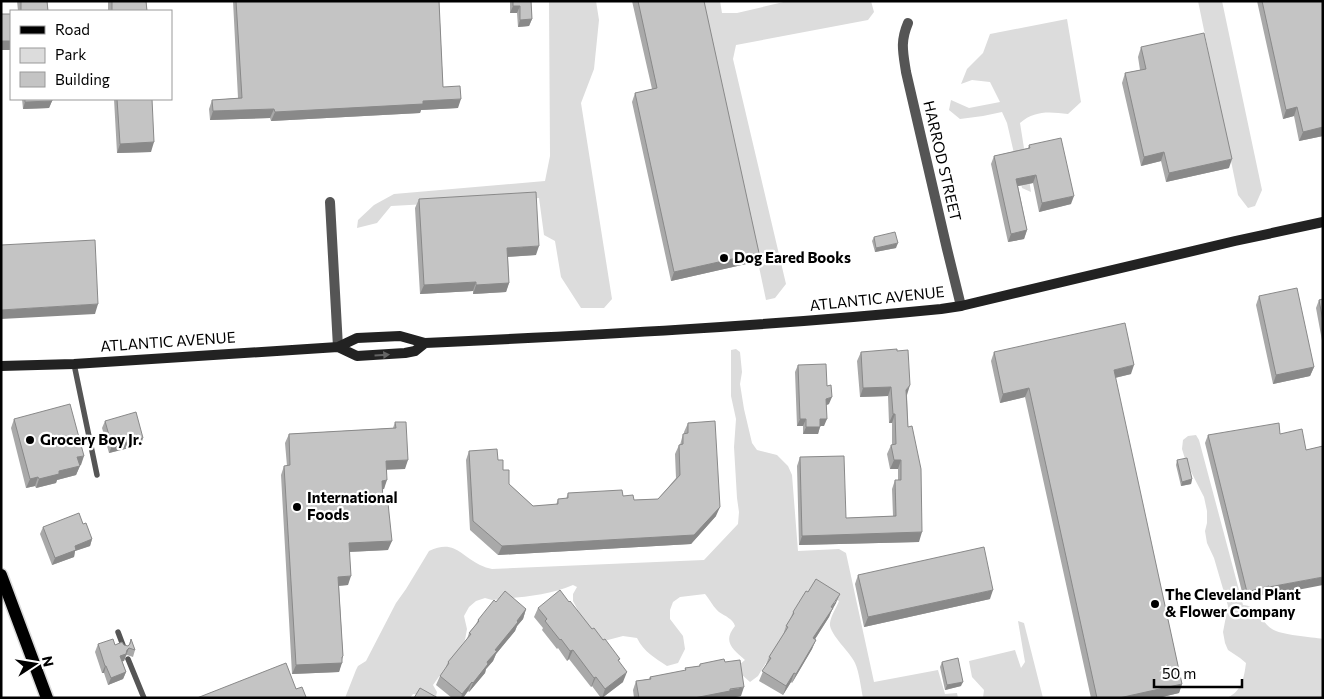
<svg xmlns="http://www.w3.org/2000/svg" width="1324" height="699" font-family="Commissioner,sans-serif">
<style>
.green{fill:#dcdcdc}
.lines{fill:none;stroke-linecap:round;stroke-linejoin:round}
.primary-casing{stroke:#dbdbdb;stroke-width:15}
.service{stroke:#555;stroke-width:5.5}
.minor{stroke:#555;stroke-width:10}
.secondary{stroke:#222;stroke-width:10}
.primary{stroke:#000;stroke-width:12}
.wall{fill:#a9a9a9}
.shaded-wall{fill:#898989}
.building{fill:#c4c4c4;stroke:#898989}
.oneway{fill:#646464}
.poi-dot{fill:#000;stroke:#fff;stroke-width:2}
.labels{text-anchor:middle;stroke-width:4.5;stroke-linejoin:round;paint-order:stroke}
.street-label{font-size:15px;fill:#000;stroke:#fff}
.poi-label{font-size:15px;font-weight:bold;fill:#000;stroke:#fff;text-anchor:start}
</style>
<rect width="100%" height="100%" fill="#fff"/>
<path class="green" d="M549 1H596L599 20 594 69 581 103 612 299 604 308H581L561 277 555 241 544 235 539 198 391 206 377 223 357 228 358 220 374 205 394 194 545 181 550 156Z
M703 1H720L722 13H737L788 1H871L874 12 868 20 736 45 733 59 786 284 775 298 766 300Z
M1198 1H1222L1262 190 1255 206 1248 208 1238 195Z
M1067 19 1081 102 1068 114C1050 112 1035 110 1020 123L1031 192 1022 188 1007 123 1002 112 983 116 960 119 949 110 951 100 969 108 1000 102 990 82 972 80 961 84 967 69 983 53 990 34Z
M736 349 740 352 742 372 740 384 744 409 752 443 757 450 777 455 788 466 792 475 798 551 839 549 846 553 874 682 938 670 945 694 957 693 958 698H863C861 688 859 671 855 663 851 653 828 633 830 623 831 616 836 608 839 601L812 587 758 676 750 682 741 674 739 665 745 660C733 649 722 642 735 626 733 619 725 616 719 612 714 608 710 600 705 594L680 597 673 602 670 610V619L683 636 685 649 678 663 667 666C655 658 644 652 637 638L623 636 604 641 595 635 585 624 573 601V594L577 587 573 585C548 596 519 597 492 600L485 598 476 601 469 607 464 616 467 629 465 640 433 685 437 692 436 696 413 694 410 698H345L356 670 358 666 366 661 396 603 406 589 423 561 429 551C454 539 460 555 480 565 484 567 488 568 492 569L704 560 738 524 739 512 737 498 734 447 736 419 731 396V350Z
M1196 435 1199 440 1243 605C1259 606 1260 621 1272 629 1280 635 1312 637 1323 639V698H1227C1242 691 1244 678 1246 663L1240 658 1228 650 1225 643 1223 632 1228 606 1214 558 1207 543 1205 531 1207 523V511L1204 497 1186 462 1182 449 1183 440 1188 436Z
M1018 621 1024 623 1043 698H983L984 690 972 677 969 661 1015 650 1021 668 1025 662Z"/>
<g class="lines">
<defs>
<path id="primary" d="M1 575 47 698"/>
</defs>
<use href="#primary" class="primary-casing"/>
<path class="service" d="M74 364 97 475
M118 632 124 648
M128 659 144 698"/>
<path class="minor" d="M908 23C900 42 903 52 906 72L947 249 961 306
M330 202 338 347"/>
<path class="secondary" d="M338 347 357 356 405 353 415 351 425 343
M1 366 74 364 338 347 357 338 400 336 425 343C597 335 769 326 941 309L961 306 1235 241 1323 222"/>
<use href="#primary" class="primary"/>
</g>
<path class="wall" d="M17 1H47L48 11H18Z
M108 1H149H146L147 11H108Z
M233 1H439L443 87 458 108 421 110 420 113 271 121 270 118 210 120 209 109 212 100 238 98Z
M510 1H531L532 19 529 26 518 27 517 13H510Z
M632 1H704L755 262 671 281 632 102 635 93 652 89Z
M1257 1H1323V136L1299 141 1294 116 1283 119Z
M1141 47 1229 168 1166 182 1161 161 1141 166 1122 83 1125 73 1140 70 1138 57Z
M22 99H52V101L49 108 23 109Z
M114 99H152L151 152 117 153Z
M1029 145 1071 204 1039 212 1033 183 1018 186 1027 230 1024 239 1008 242 991 164 994 156 1028 148Z
M419 199 536 255 508 257 509 283 506 292 473 294V291L420 294 415 208Z
M874 237 896 248 875 252 872 241Z
M1259 296 1314 367 1310 376 1273 384 1256 305Z
M1323 299V346L1316 308 1319 300Z
M861 352 907 395 908 427 919 542 799 545 797 466 800 457 846 518 893 516 892 489 895 480H898V469H890L887 454 891 445H892V423H889L888 396 860 397 857 361Z
M994 352 1131 374 1115 378 1182 684 1179 693 1158 698H1091L1025 397 1000 403 991 361Z
M798 365 827 386 829 404 826 405 824 426H820L818 434H803V426H797L795 372Z
M14 419 81 465H80L76 475 57 480 56 483 36 488 35 486 26 488 11 428Z
M105 421 141 445 109 453 102 428Z
M395 422 405 469H387L384 489H382L388 550 350 552 348 585 339 586 343 656 339 672 292 674 281 475 284 466H287L285 443 289 434 393 428Z
M688 423 716 516 691 544 498 555 470 530 466 460 469 451 498 460 509 484 533 506 556 505 558 499H566L568 493 623 496 634 500 658 499 676 478 675 454 679 445H680L683 434H684V432Z
M1280 434 1306 450 1323 446 1266 596V594L1244 600 1205 443 1208 435Z
M1177 460 1192 479 1191 484 1181 486 1176 465Z
M83 524 92 539 90 546 75 551 74 557 52 565 40 534 43 527Z
M858 575 990 599 864 627 855 584Z
M496 602 526 609 523 619 517 626 515 631 496 654 493 661 486 669 485 673 469 692 468 691 463 698H452L436 685 440 676 445 669 448 662 467 639 469 633 476 624 478 620Z
M569 602 592 629 620 659 618 662 623 682 602 698H601L592 686 591 687 569 659 567 661 558 648 557 649 542 630 543 628 534 617 538 608Z
M836 603 832 610 829 617 815 639 812 649 792 683 791 682 783 695 759 681 769 657 783 635 786 626 791 617 793 612Z
M131 639 135 650 133 657 127 655 125 656 124 661H122L126 672 123 679 108 685 104 673H102L95 652 98 644 128 646 129 644Z
M725 662 741 696 730 698H634L633 690 636 681 649 679 650 677 685 671V668L699 666 700 664Z
M942 662 961 686 945 690 940 667Z"/>
<path class="shaded-wall" d="M513 6H520L517 13H510Z
M532 19 529 26 518 27 520 20Z
M1 41H11V50H1Z
M461 99 458 108 421 110 420 113 271 121 275 112 423 101Z
M52 101 49 108 23 109 25 102Z
M1297 107 1294 116 1283 119 1286 110Z
M274 109 270 118 210 120 213 111Z
M1323 127V136L1299 141 1303 132Z
M154 142 151 152 117 153 120 144Z
M1164 152 1161 161 1141 166 1144 157Z
M1232 159 1229 168 1166 182 1169 173Z
M1036 175 1033 183 1013 187 1016 179Z
M1074 196 1071 204 1039 212 1042 203Z
M1027 230 1024 239 1008 242 1011 234Z
M898 243 896 248 875 252 876 248Z
M539 246 536 255 504 257 507 248Z
M759 253 755 262 671 281 674 272Z
M476 282 473 291 420 294 424 285Z
M509 283 506 292 473 294 476 285Z
M98 304 95 314 1 319V310Z
M1134 365 1131 374 1110 379 1114 370Z
M1314 367 1310 376 1273 384 1276 375Z
M910 385 907 395 903 399 906 390Z
M891 387 888 396 860 397 863 388Z
M1029 388 1025 397 1000 403 1003 394Z
M832 397 829 404 824 406 826 399Z
M893 414H895L892 423H889Z
M800 419H806L803 426H797Z
M820 419H827L824 426H817Z
M806 427H820L818 434H803Z
M143 438 141 445 109 453 112 446Z
M84 456 81 465 74 467 77 457Z
M408 460 405 469 383 470 386 461Z
M894 460H901L898 469H890Z
M80 466 76 475 57 480 56 483 36 488 39 479 59 471Z
M38 477 35 486 26 488 30 479Z
M1192 479 1191 484 1181 486 1182 482Z
M387 480 384 489 378 490 382 481Z
M720 507 716 516 691 544 498 555 502 546Z
M922 532 919 542 799 545 802 536Z
M92 539 90 546 75 551 74 557 52 565 55 558 75 546Z
M392 541 388 550 346 552 349 543Z
M351 576 348 585 335 586 338 577Z
M1323 577V585L1266 596 1269 587Z
M1269 586 1266 594 1244 600 1247 592Z
M993 590 990 599 864 627 868 617Z
M840 594 836 603 832 610 829 617 810 647 813 638Z
M526 609 523 619 517 626 515 631 496 654 493 661 486 669 485 673 469 692 473 683 495 650Z
M816 640 812 649 792 683 796 674Z
M129 648 124 661 117 663 120 656Z
M573 650 569 659 567 661 570 651Z
M343 656 340 663H342L339 672 292 674 296 665Z
M105 666H106L104 673H102Z
M126 672 123 679 108 685 111 678Z
M627 672 623 682 602 698 605 689Z
M794 673 791 682 783 695 786 686Z
M596 677 592 686 591 687 594 678Z
M472 682 468 691 463 698H461L462 694Z
M963 682 961 686 945 690 947 685Z
M1182 684 1179 693 1158 698H1119Z
M744 687 741 696 730 698H694Z"/>
<path class="building" d="M21 1H47L48 11H21Z
M112 1H146L147 11H112Z
M236 1H439L443 87 460 86 461 99 423 101V104L275 112 274 109 213 111 212 100 242 98Z
M513 1H531L532 19 520 20V6H513Z
M638 1H704L759 253 674 272 635 93 657 88Z
M1262 1H1323V127L1303 132 1297 107 1286 110Z
M1 14H11V41H1Z
M1204 33 1232 159 1169 173 1164 152 1144 157 1125 73 1146 69 1141 47Z
M25 99H52V101L25 102Z
M117 99H152L154 142 120 144Z
M1061 138 1074 196 1042 203 1036 175 1016 179 1027 230 1011 234 994 156 1030 148 1029 145Z
M536 192 539 246 507 248 509 283 476 285V282L424 285 419 199Z
M895 232 898 243 876 248 874 237Z
M95 240 98 304 1 310V245Z
M1297 288 1314 367 1276 375 1259 296Z
M1323 299V321L1319 300Z
M1125 323 1134 365 1114 370 1182 684 1119 698H1097L1029 388 1003 394 994 352Z
M897 349V351L908 350 910 385 906 390 908 427 912 426 921 469 922 532 802 536 800 457 844 456 846 518 896 516 895 480H901V460H894L891 445 896 444 895 414H893L891 387 863 388 861 352Z
M826 364 827 386 831 385 832 397 826 399 827 419H820V427H806V419H800L798 365Z
M70 404 84 456 77 457 80 466 59 471V474L39 479 38 477 30 479 14 419Z
M136 412 143 438 112 446 105 421Z
M715 421 720 507 694 535 502 546 473 521 469 451 497 449 498 460H503V470H509V484L533 506 558 504V499L568 498V493L622 490 623 496 633 495 634 500 658 499 680 475 679 445 683 444V434L688 433V423Z
M395 422H406L408 460 386 461 387 480 382 481 383 503H388L392 541 349 543 351 576 338 577 343 656 342 657V663L296 665 284 466 290 465 289 434 396 428Z
M1279 423 1280 434 1302 429 1306 450 1323 446V577L1269 587V586L1247 592 1208 435Z
M1187 458 1192 479 1182 482 1177 460Z
M79 513 83 524 86 523 92 539 75 546 76 550 55 558 43 527Z
M984 547 993 590 868 617 858 575Z
M816 579 840 594 831 607 833 608 813 638 816 640 796 674 794 673 786 686 762 671 771 658 769 657 788 627 786 626 794 613 793 612 806 591 808 592Z
M560 590 569 602 570 601 592 629 594 628 603 640 605 639 620 659 618 660 627 672 605 689 596 677 594 678 573 650 570 651 561 639 560 640 545 621 547 619 538 608Z
M505 591 526 609 517 621 518 622 495 650 497 651 487 662 488 664 473 683 472 682 462 694 440 676 449 663 448 662 471 634 469 633 479 621 478 620 494 600 496 602Z
M113 639 115 645 122 642 124 645 128 646 130 644 131 639 135 650 129 648 127 650 126 654 120 656 126 672 111 678 106 666H105L98 644Z
M958 658 963 682 947 685 942 662Z
M724 659 725 662 740 660 744 687 730 689V691L694 698H639L636 681 651 679 650 677 686 670 685 668 700 666V664Z
M286 663 296 689 302 687 306 697 303 698H197Z
M420 688 438 698H414Z"/>
<defs><path id="oneway-solid" d="M-6-.8H1V-3.2L6.5 0L1 3.2V.8H-6Z" transform="scale(1.25)"/></defs>
<use class="oneway" href="#oneway-solid" transform="translate(382 355) rotate(-4)"/>
<g class="poi-dot">
<circle cx="724" cy="258" r="5"/>
<circle cx="30" cy="440" r="5"/>
<circle cx="297" cy="507" r="5"/>
<circle cx="1155" cy="604" r="5"/>
</g>
<g class="labels">
<g class="street-label">
<text transform="translate(942 161) rotate(77)" y="5">HARROD STREET</text>
<text transform="translate(877 299) rotate(-6)" y="5">ATLANTIC AVENUE</text>
<text transform="translate(168 342) rotate(-4)" y="5">ATLANTIC AVENUE</text>
</g>
<g class="poi-label">
<text x="734" y="263">Dog Eared Books</text>
<text x="40" y="445">Grocery Boy Jr.</text>
<text x="307" y="503">International<tspan x="307" dy="17">Foods</tspan></text>
<text x="1165" y="600">The Cleveland Plant<tspan x="1165" dy="17">&amp; Flower Company</tspan></text>
</g>
</g>
<rect width="1324" height="699" fill="none" stroke="#000000" stroke-width="5"/>
<rect x="10" y="10" width="162" height="90" fill="#ffffff" stroke="#999999"/>
<rect x="20" y="26" width="25" height="8" fill="#000000" stroke="#999999"/>
<text x="55" y="35" font-size="15" fill="#000000">Road</text>
<rect x="20" y="48" width="25" height="15" fill="#dcdcdc" stroke="#999999"/>
<text x="55" y="60" font-size="15" fill="#000000">Park</text>
<rect x="20" y="72" width="25" height="15" fill="#c4c4c4" stroke="#999999"/>
<text x="55" y="85" font-size="15" fill="#000000">Building</text>
<g transform="translate(35 664) rotate(78)" stroke="#ffffff" stroke-width="4" paint-order="stroke">
<path d="M0-4L9 19L0 12L-9 19Z" fill="#000000"/>
<text y="-8" font-size="14" font-weight="bold" text-anchor="middle" fill="#000000">N</text>
</g>
<path d="M1154 679v8h88v-8" fill="none" stroke="#000000" stroke-width="2.5"/>
<text x="1162" y="679" font-size="15" fill="#000000" stroke="#ffffff" stroke-width="4" paint-order="stroke">50 m</text>
</svg>
